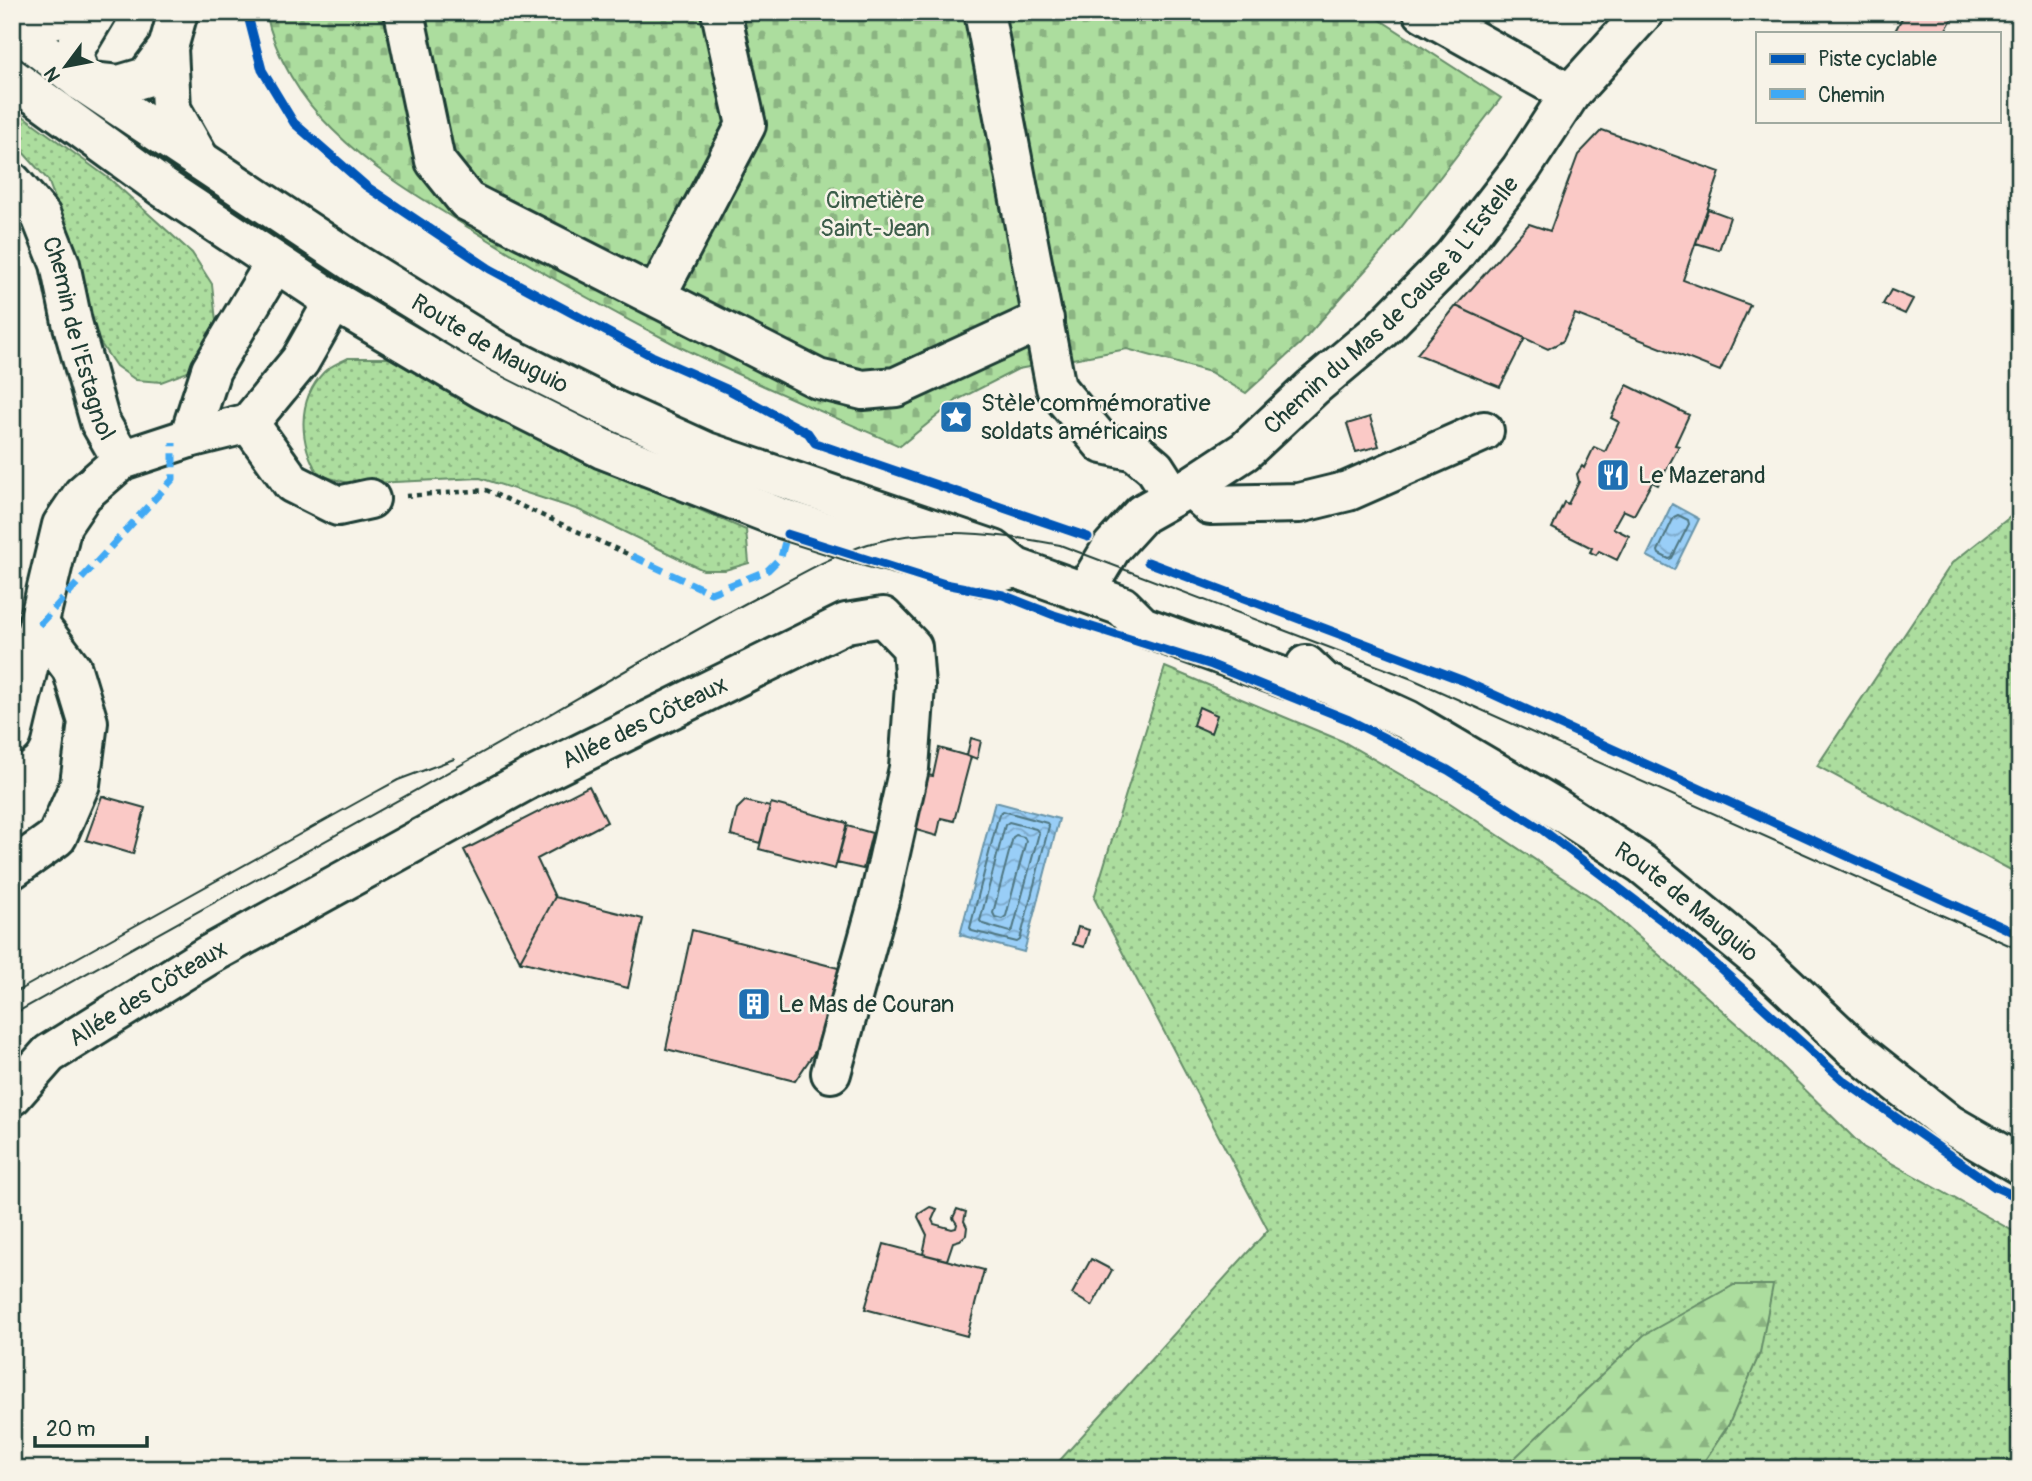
<svg xmlns="http://www.w3.org/2000/svg" width="2032" height="1481" font-family="Pangolin,sans-serif">
<style>
.grass{fill:url(#grass-dots);stroke:#668d69;stroke-width:2}
.forest{fill:url(#forest-firs);stroke:#668d69;stroke-width:2}
.cemetery{fill:url(#cemetery-stones);stroke:#668d69;stroke-width:2}
.water{fill:url(#water-waves);stroke:#6894a9;stroke-width:2}
.lines{fill:none;stroke-linecap:round;stroke-linejoin:round}
.shore{stroke:#507782;stroke-width:2}
.building{fill:#fac9c6;stroke:#1f3d34;stroke-width:2}
.minor-casing{stroke:#1f3d34;stroke-width:44}
.major-casing{stroke:#1f3d34;stroke-width:44}
.path{stroke:#1f3d34;stroke-width:4.5;stroke-dasharray:5 5;stroke-linecap:butt}
.minor{stroke:#f7f3e8;stroke-width:38}
.major{stroke:#f7f3e8;stroke-width:38}
.tram{stroke:#1f3d34;stroke-width:2}
.quiet{stroke:#3fa9f5;stroke-width:7;stroke-dasharray:14 7;stroke-linecap:butt}
.cycleway-casing{stroke:#f7f3e8;stroke-width:13}
.cycleway{stroke:#0057b8;stroke-width:9}
.labels{text-anchor:middle;stroke-width:5;stroke-linejoin:round;paint-order:stroke}
.park-label{font-size:24px;fill:#3b5d49;stroke:#f7f3e8}
.street-label{font-size:24px;fill:#1f3d34;stroke:#f7f3e8}
.poi-label{font-size:24px;fill:#1f3d34;stroke:#f7f3e8;text-anchor:start}
</style>
<defs>
<pattern id="grass-dots" width="8" height="8" patternUnits="userSpaceOnUse" patternTransform="scale(1.75)"><rect width="8" height="8" fill="#acdd9e"/><path d="M2 2h.1M6 6h.1" fill="none" stroke="#8bb482" stroke-width="1.8" stroke-linecap="round"/></pattern>
<pattern id="forest-firs" width="22" height="20" patternUnits="userSpaceOnUse" patternTransform="scale(1.75)"><rect width="22" height="20" fill="#acdd9e"/><path d="M5 1l3.5 6h-7zM16 11l3.5 6h-7z" fill="#8bb482"/></pattern>
<pattern id="cemetery-stones" width="16" height="16" patternUnits="userSpaceOnUse" patternTransform="scale(1.75)"><rect width="16" height="16" fill="#acdd9e"/><path d="M2 7V4a2 2 0 0 1 4 0v3zM10 15v-3a2 2 0 0 1 4 0v3z" fill="#8bb482"/></pattern>
<pattern id="water-waves" width="16" height="10" patternUnits="userSpaceOnUse" patternTransform="scale(1.75)"><rect width="16" height="10" fill="#99cef7"/><path d="M0 5q4-4 8 0t8 0" fill="none" stroke="#7ca8c9"/></pattern>
</defs>
<rect width="100%" height="100%" fill="#f7f3e8"/>
<filter id="ink" filterUnits="userSpaceOnUse"><feTurbulence type="fractalNoise" baseFrequency=".0143" numOctaves="2"/><feDisplacementMap in="SourceGraphic" scale="14" xChannelSelector="R" yChannelSelector="G"/><feConvolveMatrix kernelMatrix="1 2 1 2 8 2 1 2 1" color-interpolation-filters="sRGB"/></filter>
<g filter="url(#ink)">
<path class="grass" d="M12 108 111 180 192 253 212 284 216 321 209 351 188 372 161 382 136 380 116 366 99 341 85 301 74 250 48 180 12 140Z
M348 358H389L478 409 597 469 640 484 746 530 749 563 725 570H703L579 510 480 478 352 484 319 475C299 443 296 401 324 372 330 366 341 362 348 358Z
M2020 509V875L1817 766 1952 563Z
M1165 667 1342 741 1450 803 1600 903 1748 1033 1863 1147 2020 1235V1462L2011 1469H1699L1729 1424 1772 1285H1734L1502 1469H1052L1268 1230 1094 898Z"/>
<path class="forest" d="M1734 1285H1773L1760 1353 1729 1424 1699 1469H1503L1644 1335Z"/>
<path class="cemetery" d="M266 12H1368L1501 98 1386 247 1301 343 1246 393 1210 372 1127 349 1018 369 957 400 900 446C826 413 751 382 678 346 608 310 538 271 471 229 422 199 374 171 333 130 301 99 275 57 266 12Z"/>
<path class="water" d="M1672 504 1699 519 1674 570 1647 556Z
M995 802 1059 819 1024 952 960 935Z"/>
<g class="lines">
<path class="shore" d="M1678 515 1688 520 1689 524 1672 558 1669 559 1659 554 1658 551 1674 517Z
M1003 811 1047 823 1049 826 1020 940 1017 942 972 931 970 928 999 814Z
M1009 822 1036 829 1039 833 1013 929 1010 932 983 924 980 921 1005 825Z
M1016 835 1024 837 1026 841 1006 916 1002 919 995 917 993 913 1013 837Z"/>
</g>
<path class="building" d="M1892 12H1956L1944 33H1894L1902 18Z
M1602 130 1720 172 1683 280 1750 305 1720 371 1575 314 1563 341 1548 349 1456 306 1529 224 1550 231 1578 155Z
M1708 209 1730 217 1719 250 1696 243Z
M1891 290 1913 299 1905 314 1883 304Z
M1456 306 1525 338 1500 387 1417 354Z
M1627 385 1689 415 1675 445 1679 446 1658 485 1652 482 1634 515 1623 510 1613 528 1629 536 1617 560 1599 551 1596 555 1590 552 1592 548 1552 528 1564 502 1568 504 1579 482 1577 474 1582 466 1584 468 1594 447 1605 452 1619 422 1611 418Z
M1370 417 1379 446 1356 452 1347 424Z
M1199 707 1217 715 1211 733 1193 725Z
M971 738 981 741 977 759 967 755Z
M939 748 971 757 954 821 941 818 937 836 913 829 927 775 933 776Z
M589 786 607 822 537 859 555 897 520 961 464 850Z
M102 796 145 808 133 854 86 840Z
M745 801 770 807 760 843 731 835 737 809Z
M771 803 847 823 835 869 759 849Z
M847 826 872 833 863 869 837 863Z
M555 897 643 919 628 988 520 961Z
M1078 927 1089 930 1084 947 1073 944Z
M692 930 842 969 824 1038 795 1081 666 1049Z
M930 1207 937 1209 932 1220 934 1224 952 1229 956 1228 957 1224 953 1218 957 1209 966 1212 964 1221 967 1227 966 1235 960 1240 953 1242 947 1260 923 1254 927 1235 918 1217 919 1214Z
M884 1244 984 1270 967 1336 865 1309Z
M1091 1259 1112 1270 1092 1306 1072 1294Z"/>
<g class="lines">
<defs>
<g id="minor">
<path d="M97 12 73 52 81 81 119 85 146 77 168 48"/>
<path d="M178 12 168 48 171 109 200 160"/>
<path d="M404 12 435 161 467 201 818 379 863 390 896 387 1044 319"/>
<path d="M984 12 1056 388 1103 444 1135 451 1155 468 1173 496"/>
<path d="M1423 12 1570 94"/>
<path d="M12 23H34L85 12"/>
<path id="s1" d="M12 182 41 216 60 264 72 322 100 422 122 460"/>
<path d="M656 296 746 125 721 12"/>
<path d="M249 423 292 483 338 506 370 499"/>
<path d="M189 438 211 370 275 263"/>
<path d="M1190 487 1210 505 1299 503 1348 491 1484 431"/>
<path id="s2" d="M1085 592 1112 547 1142 514 1190 487 1245 451 1313 387 1381 330 1453 257 1521 169 1570 94 1644 12"/>
<path d="M12 735 62 525 83 494 122 460 189 438 249 423 300 361 334 301"/>
<path d="M12 869 57 837 80 784 88 722 72 669 39 625"/>
<path id="s3" d="M12 1096 49 1054 207 956 527 780 846 623 883 617 912 647 915 686 909 768 881 893 831 1073"/>
</g>
<g id="major">
<path id="s4" d="M12 27 81 81 359 266 498 352 610 408 707 452 994 550 1016 568 1122 606 1142 626 1288 679 1324 682"/>
<path d="M12 78 162 187 334 301 483 389 603 449 781 518 867 545 984 576 1016 568"/>
<path id="s5" d="M1306 665 1324 682 1407 720 1551 805 1642 864 1764 964 1853 1048 1949 1124 2020 1165"/>
</g>
</defs>
<use href="#minor" class="minor-casing"/>
<use href="#major" class="major-casing"/>
<path class="path" d="M406 496 486 490 632 556"/>
<use href="#minor" class="minor"/>
<use href="#major" class="major"/>
<path class="tram" d="M12 994 374 793 398 780 454 759
M12 1015C192 914 373 816 552 713 623 672 694 630 767 592 799 575 833 555 868 544 932 526 996 533 1060 545L1412 679 2020 950"/>
<path class="quiet" d="M632 556 711 593 768 570 781 557 787 534
M39 625 173 479V443"/>
<defs>
<path id="cycleway" d="M247 12 262 70 294 123 366 186 490 269 652 356 729 390 808 433 815 443 1088 537
M787 534 945 584 1003 595 1054 615 1212 665 1349 720 1448 770 1540 828 1698 948 1844 1081 1995 1187 2020 1198
M1148 562 1464 681 2020 935"/>
</defs>
<use href="#cycleway" class="cycleway-casing"/>
<use href="#cycleway" class="cycleway"/>
</g>
</g>
<defs>
<symbol id="sight-square" viewBox="-11 -11 22 22"><rect x="-9" y="-9" width="18" height="18" rx="4" fill="#1f6fb2" stroke="#f7f3e8"/><path d="M0-6L1.8-2.2L6-1.7L2.9 1.2L3.7 5.4L0 3.3L-3.7 5.4L-2.9 1.2L-6-1.7L-1.8-2.2Z" fill="#fff"/></symbol>
<symbol id="restaurant-square" viewBox="-11 -11 22 22"><rect x="-9" y="-9" width="18" height="18" rx="4" fill="#1f6fb2" stroke="#f7f3e8"/><path d="M-5-6h1v4h1v-4h1v4h1v-4h1v5L-1.5 .5V6h-2V.5L-5-1ZM5-6V6H3V1.5H1.5Q1.5-4 5-6Z" fill="#fff"/></symbol>
<symbol id="building-square" viewBox="-11 -11 22 22"><rect x="-9" y="-9" width="18" height="18" rx="4" fill="#1f6fb2" stroke="#f7f3e8"/><path d="M-4-6H4V6H1V3H-1V6H-4ZM-2.5-4.3h1.7v1.8h-1.7ZM.8-4.3h1.7v1.8H.8ZM-2.5-1h1.7V.8h-1.7ZM.8-1h1.7V.8H.8Z" fill="#fff"/></symbol>
</defs>
<g fill-rule="evenodd">
<use href="#sight-square" x="937" y="398" width="38" height="38"/>
<use href="#restaurant-square" x="1594" y="456" width="38" height="38"/>
<use href="#building-square" x="735" y="985" width="38" height="38"/>
</g>
<g class="labels">
<g class="park-label">
<text x="875" y="208">Cimetière<tspan x="875" dy="28">Saint-Jean</tspan></text>
</g>
<g class="street-label">
<text dy="8" stroke="none"><textPath href="#s2" startOffset="425">Chemin du Mas de Cause à L'Estelle</textPath></text>
<text dy="8" stroke="none"><textPath href="#s1" startOffset="173">Chemin de l'Estagnol</textPath></text>
<text dy="8" stroke="none"><textPath href="#s4" startOffset="574">Route de Mauguio</textPath></text>
<text dy="8" stroke="none"><textPath href="#s3" startOffset="738">Allée des Côteaux</textPath></text>
<text dy="8" stroke="none"><textPath href="#s5" startOffset="450">Route de Mauguio</textPath></text>
<text dy="8" stroke="none"><textPath href="#s3" startOffset="172">Allée des Côteaux</textPath></text>
</g>
<g class="poi-label">
<text x="981" y="411">Stèle commémorative<tspan x="981" dy="28">soldats américains</tspan></text>
<text x="1638" y="483">Le Mazerand</text>
<text x="778" y="1012">Le Mas de Couran</text>
</g>
</g>
<rect width="2032" height="1481" fill="none" stroke="#f7f3e8" stroke-width="42"/>
<rect x="21" y="21" width="1990" height="1439" fill="none" stroke="#1f3d34" stroke-width="2.5" filter="url(#ink)"/>
<rect x="1756" y="32" width="245" height="91" fill="#f7f3e8" stroke="#a1aaa0" stroke-width="2"/>
<rect x="1770" y="54" width="35" height="10" fill="#0057b8" stroke="#a1aaa0" stroke-width="2"/>
<text x="1818" y="66" font-size="21" fill="#1f3d34">Piste cyclable</text>
<rect x="1770" y="89" width="35" height="10" fill="#3fa9f5" stroke="#a1aaa0" stroke-width="2"/>
<text x="1818" y="102" font-size="21" fill="#1f3d34">Chemin</text>
<g transform="translate(66 66) rotate(238)" stroke="#f7f3e8" stroke-width="5" paint-order="stroke">
<path d="M0-5L12 26L0 18L-12 26Z" fill="#1f3d34"/>
<text y="-10" font-size="19" font-weight="bold" text-anchor="middle" fill="#1f3d34">N</text>
</g>
<path d="M35 1436v10h112v-10" fill="none" stroke="#1f3d34" stroke-width="3.5"/>
<text x="46" y="1436" font-size="21" fill="#1f3d34" stroke="#f7f3e8" stroke-width="5" paint-order="stroke">20 m</text>
</svg>
